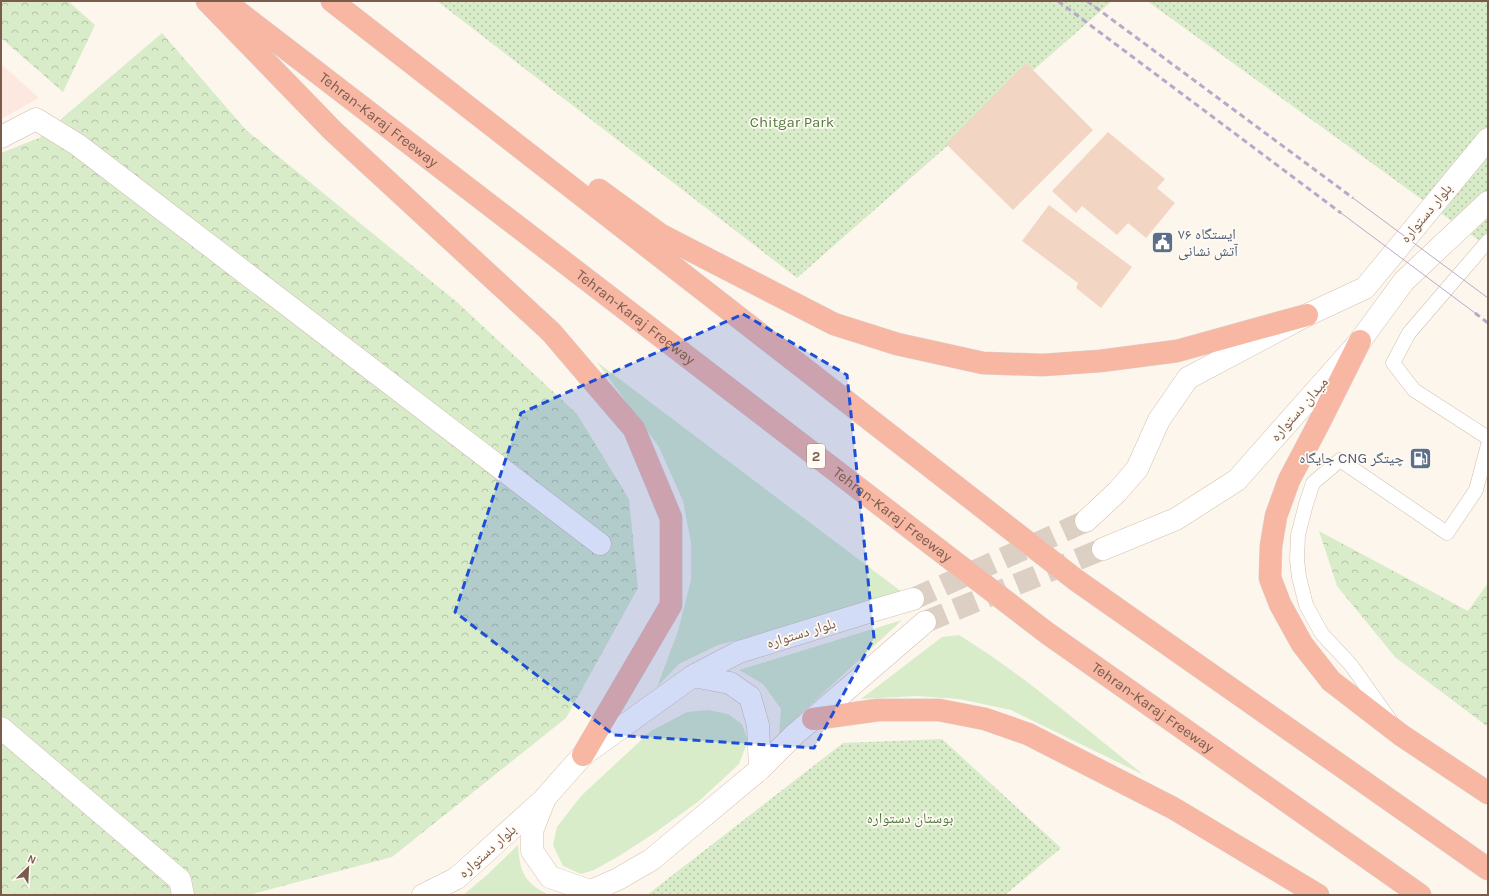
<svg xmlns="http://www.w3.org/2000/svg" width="1489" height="896" font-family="Karla,'Noto Naskh Arabic',sans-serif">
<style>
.commercial{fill:#fde8e0}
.green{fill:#d8ecc9}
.forest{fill:url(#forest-crowns)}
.park{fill:url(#park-dots)}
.building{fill:#f3d5c3}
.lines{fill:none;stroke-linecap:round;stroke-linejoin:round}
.secondary-tunnel{stroke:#dcd0c4;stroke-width:22;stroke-dasharray:22 11;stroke-linecap:butt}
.service-casing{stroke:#d1beb0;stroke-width:15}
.minor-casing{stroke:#d1beb0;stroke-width:23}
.secondary-casing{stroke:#d6c0b0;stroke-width:23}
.motorway-casing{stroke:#dad1cd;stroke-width:23}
.service{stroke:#fff;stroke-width:14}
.minor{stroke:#fff;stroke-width:22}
.secondary{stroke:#fff;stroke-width:22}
.motorway{stroke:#f7b7a3;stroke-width:22}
.tram{stroke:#b9a8c9;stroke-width:1}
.rail{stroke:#b9a8c9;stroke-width:3;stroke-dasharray:6 4;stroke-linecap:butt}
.marked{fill:#1d4ed8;fill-opacity:0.2;stroke:#1d4ed8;stroke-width:3;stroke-dasharray:8 5;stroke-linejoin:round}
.labels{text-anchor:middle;stroke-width:3.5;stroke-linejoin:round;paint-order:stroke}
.shield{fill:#fffaf3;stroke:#a28b7f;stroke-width:1}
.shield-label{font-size:14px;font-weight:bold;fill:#7a5c4d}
.street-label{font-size:15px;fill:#7a5c4d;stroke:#fffaf3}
.park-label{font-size:15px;fill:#537a41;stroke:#fffaf3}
.service-label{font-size:15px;fill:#4e5e75;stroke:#fffaf3;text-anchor:start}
</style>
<defs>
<pattern id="forest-crowns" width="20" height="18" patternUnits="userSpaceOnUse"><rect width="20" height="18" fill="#d8ecc9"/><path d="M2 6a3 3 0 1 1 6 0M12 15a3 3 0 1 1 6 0" fill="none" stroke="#b4c2a5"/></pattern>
<pattern id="park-dots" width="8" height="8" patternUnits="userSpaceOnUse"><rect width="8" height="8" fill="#d8ecc9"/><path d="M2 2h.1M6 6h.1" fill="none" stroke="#b4c2a5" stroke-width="1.8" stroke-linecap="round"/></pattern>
</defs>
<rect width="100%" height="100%" fill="#fdf6ec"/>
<path class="commercial" d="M1 64 39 98 1 119Z"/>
<path class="green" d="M597 362 902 592 751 637 718 645 679 664 657 687 678 631 691 580V543L683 501 659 447Z
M902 620 779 734 781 709 763 684 739 670Z
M959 635C1025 676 1083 727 1144 775L1011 710 959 699 917 696 861 699 942 637Z
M708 710 728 714 742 724 748 741 739 764 699 801 653 834 619 856 594 870 581 874 563 866 553 845 557 827 581 796 651 731 687 712Z
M518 845C520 872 523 882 549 895H463L487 875Z"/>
<path class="forest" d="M1 1H68L95 25 63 92 1 38Z
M162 33 246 130 458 303 577 414 629 499 638 588 566 718 392 857 248 895H1V153L39 138Z
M1319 531 1468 611 1488 583V727L1395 657 1337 586Z"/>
<path class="park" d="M437 1H1112L797 278Z
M1147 1H1488V247Z
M942 739 1061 848 1005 895H647L843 743Z"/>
<path class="building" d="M1026 63 1093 130 1013 210 946 144Z
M1108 132 1165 179 1157 188 1175 203 1146 238 1128 223 1117 235 1082 206 1076 213 1052 191Z
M1049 205 1132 267 1101 308 1076 288 1078 283 1022 241Z"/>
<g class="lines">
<path class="secondary-tunnel" d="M913 599 1086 521
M925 622 1103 549"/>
<defs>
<path id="service" d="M1488 241 1409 333 1393 363 1414 390 1488 438
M1390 720 1351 665 1322 634 1306 605 1299 577 1297 560 1298 535 1306 504 1313 483 1340 460 1447 533 1476 490 1488 445"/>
<path id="minor" d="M1 137 36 119 78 145 600 544
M1 728 180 880 183 895"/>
<path id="secondary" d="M1086 521 1117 492 1137 469 1159 420 1188 378 1307 315 1365 288 1488 139
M1103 549 1176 519 1237 480 1360 341 1404 281 1488 202
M693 676 739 652 865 613 913 599
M760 769 794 735 925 622
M423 895 457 878 541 802
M582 895 618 879 651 860 760 769 758 725 750 697 730 683 693 676 583 755 545 798 532 831V851L550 877 590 891"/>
<g id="motorway">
<path d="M207 1 333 131 551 332 634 429 671 518V605L583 755"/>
<path id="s1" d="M224 1 1047 633 1420 895"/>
<path d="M332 1 1076 580 1488 869"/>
<path d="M599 190 661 235 834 324 897 344 983 363 1043 365 1100 361 1177 351 1307 315"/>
<path d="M1360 341 1317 427 1289 480 1276 516 1271 546 1270 578 1280 604 1302 644 1331 681 1401 735 1488 793"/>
<path d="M813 719 878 710H939L985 719 1028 734 1173 808 1318 895"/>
</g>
</defs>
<use href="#service" class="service-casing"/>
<use href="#minor" class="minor-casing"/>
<use href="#secondary" class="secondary-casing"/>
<use href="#motorway" class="motorway-casing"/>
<use href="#service" class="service"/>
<use href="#minor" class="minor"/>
<use href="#secondary" class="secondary"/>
<use href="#motorway" class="motorway"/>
<path class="tram" d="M1353 198 1488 298
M1341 213 1475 313"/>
<path class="rail" d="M1058 1 1341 213
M1087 1 1353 198
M1475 313 1488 323"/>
</g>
<path class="marked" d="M743 314 847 375 874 638 814 748 614 735 455 612 521 413Z"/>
<defs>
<symbol id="civic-square" viewBox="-11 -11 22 22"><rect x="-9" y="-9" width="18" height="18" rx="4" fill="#5c6f8a" stroke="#fffaf3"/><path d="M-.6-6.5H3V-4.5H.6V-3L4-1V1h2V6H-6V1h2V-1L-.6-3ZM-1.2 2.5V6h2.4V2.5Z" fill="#fff"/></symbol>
<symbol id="fuel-square" viewBox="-11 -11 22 22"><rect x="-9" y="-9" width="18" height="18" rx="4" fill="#5c6f8a" stroke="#fffaf3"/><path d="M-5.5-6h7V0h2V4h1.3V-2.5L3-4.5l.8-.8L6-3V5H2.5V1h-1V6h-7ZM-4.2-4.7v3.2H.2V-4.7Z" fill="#fff"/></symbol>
</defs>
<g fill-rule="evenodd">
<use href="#civic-square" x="1150" y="230" width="25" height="25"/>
<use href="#fuel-square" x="1408" y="446" width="25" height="25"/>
</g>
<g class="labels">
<rect class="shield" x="807" y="444" width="18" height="24" rx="3"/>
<g class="shield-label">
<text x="816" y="461">2</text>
</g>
<g class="street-label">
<text dy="5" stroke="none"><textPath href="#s1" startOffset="195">Tehran-Karaj Freeway</textPath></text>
<text transform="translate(1426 213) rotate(-50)" y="5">بلوار دستواره</text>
<text dy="5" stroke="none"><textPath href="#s1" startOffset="519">Tehran-Karaj Freeway</textPath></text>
<text transform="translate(1299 409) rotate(-49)" y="5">میدان دستواره</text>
<text dy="5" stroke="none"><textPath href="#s1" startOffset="843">Tehran-Karaj Freeway</textPath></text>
<text transform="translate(801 633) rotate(-17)" y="5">بلوار دستواره</text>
<text dy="5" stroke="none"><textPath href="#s1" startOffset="1167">Tehran-Karaj Freeway</textPath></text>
<text transform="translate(487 851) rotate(-42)" y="5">بلوار دستواره</text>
</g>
<g class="park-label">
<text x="792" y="127">Chitgar Park</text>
<text x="910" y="823">بوستان دستواره</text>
</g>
<g class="service-label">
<text x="1178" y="239">ایستگاه ۷۶<tspan x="1178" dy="17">آتش نشانی</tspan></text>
<text x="1404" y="463" text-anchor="end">جایگاه CNG چیتگر</text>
</g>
</g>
<rect width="1489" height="896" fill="none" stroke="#7a5c4d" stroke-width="4"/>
<g transform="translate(28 868) rotate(24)" stroke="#fffaf3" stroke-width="3" paint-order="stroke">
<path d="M0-3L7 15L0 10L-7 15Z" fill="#7a5c4d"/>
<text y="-6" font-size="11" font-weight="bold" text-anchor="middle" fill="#7a5c4d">N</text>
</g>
</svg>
